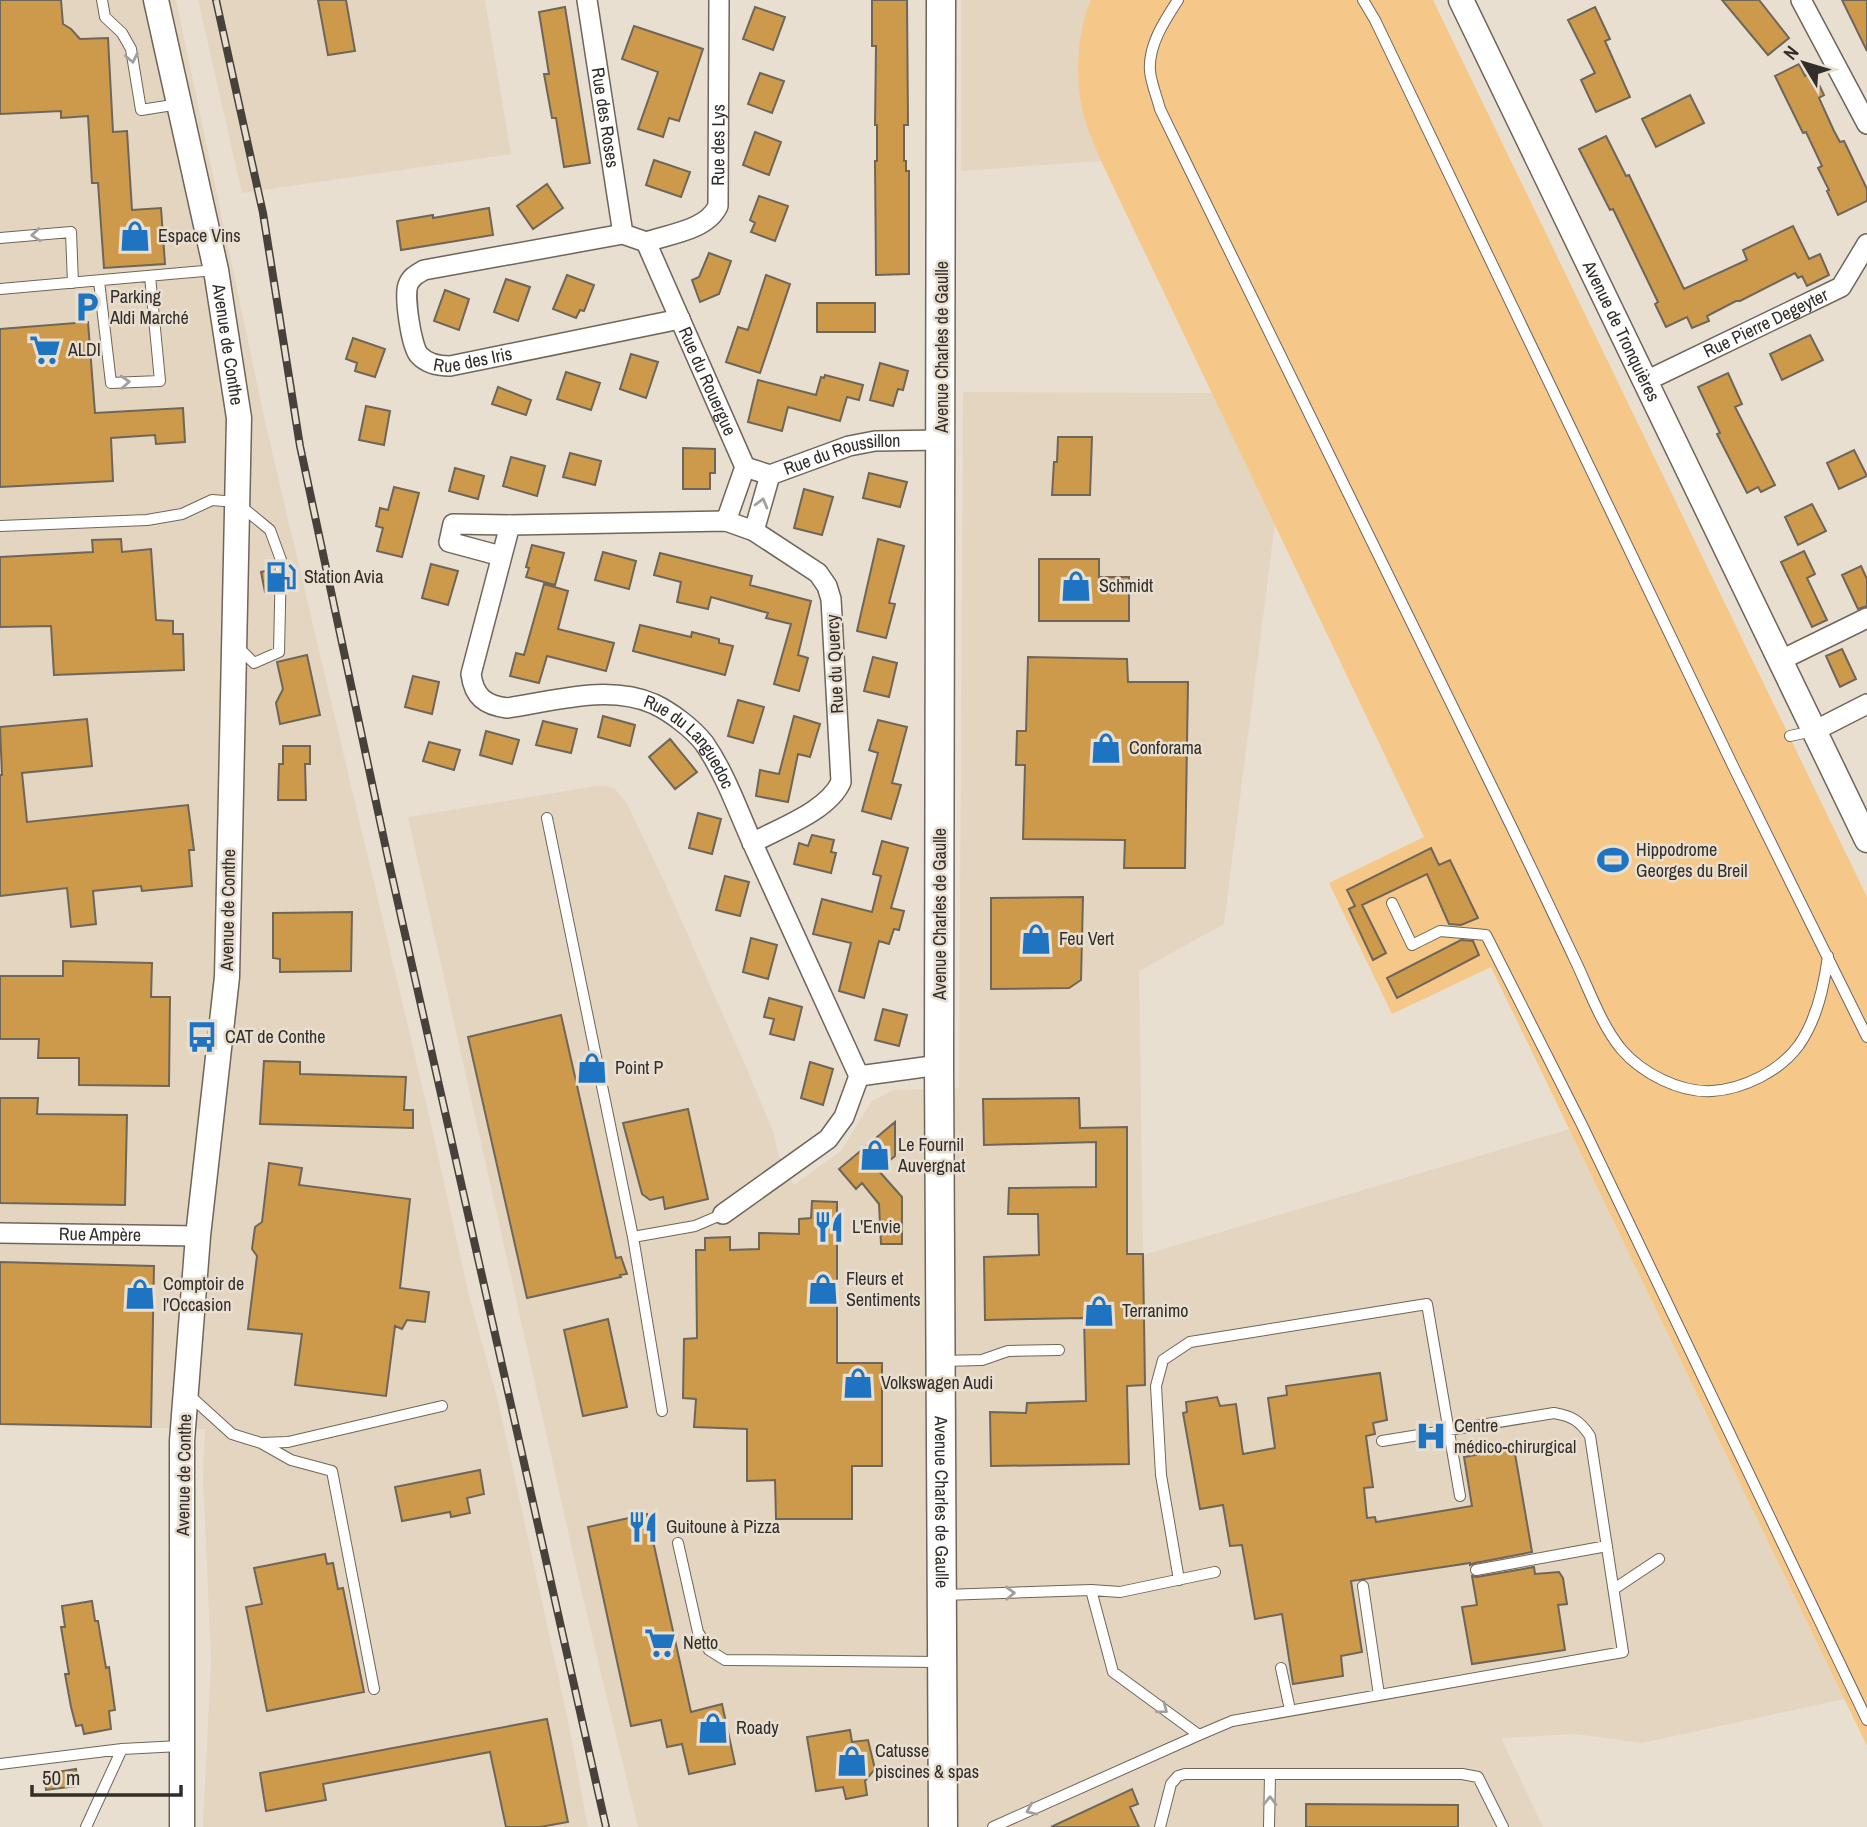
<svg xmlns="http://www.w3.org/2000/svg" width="1867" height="1827" font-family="'Archivo Narrow',sans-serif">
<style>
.built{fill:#e4d5c0}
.green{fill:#f5c788}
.building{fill:#cd994b;stroke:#6f665a;stroke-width:2}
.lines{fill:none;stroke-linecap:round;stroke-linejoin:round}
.service-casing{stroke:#6f6559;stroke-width:12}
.minor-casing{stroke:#6f6559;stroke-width:22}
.tertiary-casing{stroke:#6f6559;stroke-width:27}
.secondary-casing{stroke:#6f6559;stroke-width:31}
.service{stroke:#fff;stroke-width:10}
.minor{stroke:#fff;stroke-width:19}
.tertiary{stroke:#fff;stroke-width:24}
.secondary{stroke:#fff;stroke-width:28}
.rail-casing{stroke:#46413b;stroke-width:8}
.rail{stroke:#e9dfd0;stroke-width:5;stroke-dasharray:16;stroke-linecap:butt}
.oneway{stroke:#a2a09e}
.labels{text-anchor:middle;stroke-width:5;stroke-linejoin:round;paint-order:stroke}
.street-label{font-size:18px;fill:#312d28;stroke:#e9dfd0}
.poi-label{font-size:18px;fill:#312d28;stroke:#e9dfd0;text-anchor:start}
</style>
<rect width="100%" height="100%" fill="#e9dfd0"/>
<path class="built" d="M0 0H176L266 426 432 1128 469 1296 498 1401 567 1716 588 1827H203L211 1659 203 1477 205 1429 0 1424Z
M198 0H485L511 154 242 193Z
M961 0H1091L1082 110 1101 161 961 171Z
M963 392 1213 393 1275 523 1224 924 1139 971 1143 1255 1570 1129 1845 1699 1642 1743 1576 1734 1501 1738 1543 1827H638L583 1598 408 817 596 786H607L615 789 626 802 664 881 750 1076 774 1134 779 1156 794 1185 841 1151 871 1102 893 1090 959 1088Z"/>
<path class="green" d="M1091 0H1433L1867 897V1746L1491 967 1392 1014 1329 883 1424 837 1101 161C1094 144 1086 126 1082 109 1075 74 1077 33 1091 0Z"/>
<path class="building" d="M0 0H61L63 24 71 29 80 39 108 38 113 132 127 131 132 210 161 208 165 264 104 268 98 183H92L88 116 61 118V111L0 114Z
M318 0H346L355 51 328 55Z
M872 0H907L908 125H904V161H906V171H909V274L876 275 875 161H877V125H875L876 46H872Z
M1722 0H1759L1789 38 1768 55Z
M1842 0H1867V51Z
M565 7 590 163 564 167 556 118H552L544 74H549L539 12Z
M755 7 785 17 773 50 743 39Z
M1595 7 1610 39 1605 41 1630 97 1596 112 1581 80 1595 73 1568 20Z
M634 26 703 49 679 121 669 118 663 137 638 129 658 72 622 59Z
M1799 64 1805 76 1813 72 1824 95 1819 98 1834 131 1840 142 1844 141 1867 189V201L1838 215 1827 191 1829 190 1818 168 1822 166 1806 132 1803 133 1775 76Z
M760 73 784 81 772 113 748 104Z
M1690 95 1704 123 1656 147 1642 119Z
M755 132 781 142 769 175 743 165Z
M1606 136 1626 176 1629 175 1684 289 1747 260 1743 250 1793 226 1809 259 1820 254 1829 275 1807 286 1802 276 1798 278 1795 273 1740 301H1736L1707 316 1709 321 1692 328 1687 317 1666 327 1655 304 1658 302 1613 209 1610 210 1579 149Z
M654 160 690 172 681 197 646 185Z
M547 184 563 208 533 229 517 206Z
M759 196 788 206 775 241 751 232 755 223 750 220Z
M489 208 493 235 401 250 397 221 433 215V218Z
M709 253 731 261 719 294 700 302 692 280 699 277Z
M567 275 594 285 584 311 580 310 576 318 553 309Z
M766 275 790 284 760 373 726 362 738 327 748 330Z
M506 279 530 287 518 321 494 312Z
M445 290 469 299 459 330 434 321Z
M817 303H875V332H817Z
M88 322 95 413 183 408 185 442 156 444 155 435 111 438 113 481 0 487V329Z
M1810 335 1823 360 1782 380 1770 354Z
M353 338 385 349 375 377 355 371 357 363 346 359Z
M631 354 658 362 646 398 620 389Z
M880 363 908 371 903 390 898 389 893 406 870 400Z
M566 372 600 383 591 410 557 399Z
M1728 373 1742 404 1735 407 1775 485 1761 492 1758 487 1747 493 1717 434 1720 433 1698 387Z
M825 375 863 385 859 400 847 397 840 421 788 407 782 431 748 422 758 380 816 395 821 377 824 378Z
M498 387 531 400 526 415 492 404Z
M366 406 390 411 384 445 359 440Z
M1058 437H1092L1090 495H1052L1054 462H1057Z
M683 448 715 449V473H710V489H683Z
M1854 450 1867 476 1839 489 1827 463Z
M570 453 601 461 595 485 563 477Z
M511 457 545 466 537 496 503 486Z
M455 468 484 476 478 499 449 491Z
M869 473 907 482 900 507 863 498Z
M394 487 419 493 402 557 377 551 383 528 376 526 380 508 388 510Z
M804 489 833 497 822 535 794 528Z
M1812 504 1826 531 1798 545 1785 517Z
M121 539 122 552 151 549 156 620 173 621V634H183L184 670 54 675 51 626 0 627V557L93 552 92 540Z
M878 539 904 546 889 603 895 604 886 638 857 631Z
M532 545 564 553 555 585 526 577 529 568 526 567Z
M1804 551 1815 574 1807 578 1827 620 1812 627 1781 562Z
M603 552 636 561 629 589 595 580Z
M660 553 752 576 750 585 811 601 798 655 808 658 799 691 774 684 791 624 766 618 768 613 711 597 708 609 677 602 681 582 654 575Z
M1039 559H1099V577H1129V621H1039Z
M431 564 458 571 448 605 422 598Z
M1861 566 1867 579V606L1858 609 1842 575Z
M273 569V590L265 592 261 572Z
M544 584 568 591 558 629 614 643 606 671 547 656 539 683 510 676 516 653 524 655Z
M640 625 691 637 692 632 719 639V643L733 646 725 675 633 651Z
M1842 649 1856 679 1840 687 1826 656Z
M307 655 320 715 280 724 276 703 283 689 277 662Z
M873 657 897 663 889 697 864 691Z
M1028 657 1127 659 1128 682H1188L1185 868H1124L1125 840 1023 839 1025 765H1016L1017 731H1026Z
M413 676 439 682 432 714 405 707Z
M738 700 764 707 753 743 728 736Z
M603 716 635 725 630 746 598 737Z
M794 716 820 724 810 757 798 754 788 802 756 796 760 770 779 774Z
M87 719 92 766 22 773 27 822 188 805 194 850H189L192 886 142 891 141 886 93 891 96 924 71 927 67 888 0 896V775H2L0 727Z
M878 720 907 727 892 783 901 785 891 819 862 811 878 753 869 750Z
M543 721 577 729 571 753 536 745Z
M486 731 519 740 512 764 480 755Z
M670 739 697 772 675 789 649 757Z
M429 742 460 750 454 770 423 761Z
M283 746H310V764H305L306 800H278L279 764H283Z
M698 813 721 819 712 854 689 848Z
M812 835 834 840 831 852 836 853 831 873 794 864 799 843 808 846Z
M882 841 908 848 891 908 904 911 899 930 894 929 889 944 879 941 864 998 839 991 851 943 813 934 822 899 872 912 881 876 873 874Z
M1431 848 1439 865 1450 860 1478 918 1461 925 1449 924 1427 874 1362 905 1386 953 1373 960 1349 909 1355 906 1347 890Z
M725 876 749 882 740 916 716 910Z
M1083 897 1081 980 1069 988 991 989V898Z
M352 912 351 971 280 972V959L273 958V913Z
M751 938 777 945 768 979 743 972Z
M1461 940 1473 941 1479 955 1397 998 1387 978Z
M63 961 152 963 151 997H170L169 1086 79 1085V1058H38L39 1039H0V976H63Z
M769 998 802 1007 794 1040 770 1034 774 1019 764 1017Z
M883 1009 907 1015 899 1046 875 1040Z
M561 1015 616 1258 621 1257 627 1274 620 1275 621 1277 527 1298 468 1037Z
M264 1061 300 1062V1074L406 1077 404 1110H413V1128L260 1124Z
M810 1062 833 1069 823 1105 801 1098Z
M0 1098H38L37 1114 127 1115 125 1205 0 1203Z
M1079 1098 1080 1128 1127 1127V1254H1143L1145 1385 1127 1386 1129 1464 991 1466 990 1412 1026 1413 1027 1403 1086 1401 1084 1318 985 1320 984 1257 1039 1255 1038 1214H1008L1009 1188 1096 1187V1142L984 1145 983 1099Z
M688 1109 708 1199 665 1209 663 1197 650 1200 642 1194 623 1123Z
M895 1122V1156L878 1170 902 1197V1244H881L879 1204 862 1183 856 1189 839 1169Z
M269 1163 302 1168 299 1185 410 1199 400 1288 429 1292 425 1322 407 1320 402 1329 395 1326 386 1396 295 1385 302 1334 248 1329 257 1256 252 1249 255 1227 262 1222Z
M812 1201 837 1202V1363H882V1466H852V1519H776L775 1480 747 1481V1429L694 1427 696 1399 683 1398 684 1339 697 1338 696 1250H705V1238L730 1237V1250L759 1249V1233L799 1234V1219L811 1218Z
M0 1262 154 1266 151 1427 0 1424Z
M608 1319 627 1407 583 1416 564 1330Z
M1380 1373 1387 1420 1373 1423 1375 1434 1366 1436 1373 1487 1364 1488 1367 1518 1375 1517 1376 1522 1472 1506 1464 1457 1514 1448 1532 1552 1475 1563 1470 1565V1563L1351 1581 1362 1652 1341 1656 1343 1676 1293 1684 1282 1614 1255 1619 1242 1545 1230 1546 1223 1505 1200 1509 1183 1413 1187 1412 1186 1402 1217 1397 1220 1406 1236 1404 1243 1454 1275 1448 1268 1398 1287 1395 1286 1386Z
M480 1470 484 1494 467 1498 470 1513 451 1517 450 1512 402 1521 395 1487Z
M647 1514 691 1712 722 1704 735 1764 689 1774 682 1744 667 1747 661 1720 631 1726 588 1527Z
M325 1554 327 1564 333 1563 338 1589 343 1588 364 1692 267 1711 246 1607 262 1604 254 1568Z
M1534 1567 1535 1574 1559 1572 1563 1578 1567 1604 1558 1605 1565 1650 1472 1664 1462 1607 1477 1605 1472 1576 1477 1577Z
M92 1601 95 1621H98L106 1668 109 1667 115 1710 109 1711 111 1729 84 1734 82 1725 76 1726 71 1707 65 1674H69L61 1627H65L62 1606Z
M547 1719 568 1822 540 1827H506L490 1752 323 1784 326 1800 266 1811 260 1773Z
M850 1730 852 1742 868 1740 875 1769 865 1781 867 1795 846 1799 843 1787 816 1791 807 1737Z
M76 1769 78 1786 46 1790 44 1774Z
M1132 1789 1138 1804 1130 1807 1139 1827H1051Z
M1306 1804 1458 1805V1827H1306Z"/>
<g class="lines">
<defs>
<path id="service" d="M102 0 105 17 122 33 131 49 141 110 179 104
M1178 0C1165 20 1148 45 1150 71 1151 83 1157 97 1160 109 1271 338 1384 566 1496 795 1523 850 1549 905 1575 960 1589 989 1601 1025 1622 1050 1642 1073 1680 1093 1712 1091 1744 1089 1780 1071 1799 1045 1817 1019 1824 987 1828 956
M1363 0 1375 20 1733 766 1867 1037
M0 238 71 232 73 283
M99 281 111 383 160 381 150 276
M0 289 215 270
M0 526 147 520 182 514 212 500 236 502 270 530 281 560 279 652 254 663 237 646
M1790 736 1813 731
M547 818 633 1237 662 1411
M1392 903 1412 945 1440 931 1486 935 1582 1125 1867 1720
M633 1237 695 1226 723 1214
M942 1361 982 1360 1008 1351 1059 1350
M189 1395 232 1434 261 1443 288 1442 442 1406
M261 1443 291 1460 332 1471 374 1689
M678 1543 698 1632 709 1650 725 1660 938 1662
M1476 1570 1607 1546
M1179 1580 1161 1475 1156 1386 1163 1360 1190 1342 1427 1304 1460 1496
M1363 1586 1379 1695
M1614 1589 1659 1559
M1091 1590 1120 1592 1215 1572
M943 1595 1091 1590 1113 1672 1199 1735 993 1827
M1281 1668 1290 1710
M1199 1735 1232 1721 1623 1652 1590 1436C1580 1421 1572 1416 1554 1413L1382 1441
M0 1764 122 1749 180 1746
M86 1827 122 1749
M1160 1827 1171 1784 1178 1776 1185 1774H1462L1478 1777 1503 1827
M1269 1827 1270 1775"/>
<g id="minor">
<path id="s1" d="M587 0 623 234"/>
<path d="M1801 0 1867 124"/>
<path id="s2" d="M646 242 623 234 424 270C417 274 411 277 408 285 404 296 411 346 419 355 427 364 439 366 450 366L680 319"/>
<path id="s3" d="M646 242 745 467 726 521"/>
<path id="s4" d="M646 242C670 234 707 230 718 206L719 0"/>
<path id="s5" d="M1646 381 1841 287 1867 244"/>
<path id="s6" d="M745 467 770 475 849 446 875 441 941 440"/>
<path d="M754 531 770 475"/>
<path d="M501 556 449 542 453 524 510 525"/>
<path d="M1781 660 1867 618"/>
<path d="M1814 731 1867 704"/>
<path id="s7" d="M752 843C780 828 828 811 841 782L831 599 827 586 818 573 754 531 726 521 510 525 471 674C474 697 485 705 507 708 555 701 608 684 654 704 671 712 692 728 704 743 727 776 740 817 757 853 791 928 825 1002 859 1076L939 1065"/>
<path d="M723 1214 828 1139 844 1117 859 1076"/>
<path id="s8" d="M0 1233 198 1236"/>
</g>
<g id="tertiary">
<path id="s9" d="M156 0 216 270 239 418 227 977 198 1236 182 1441V1827"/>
<path id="s10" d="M1461 0 1867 840"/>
</g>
<g id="secondary">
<path id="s11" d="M941 0 939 1065 943 1827"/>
</g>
</defs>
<use href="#service" class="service-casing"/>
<use href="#minor" class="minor-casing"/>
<use href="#tertiary" class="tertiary-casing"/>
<use href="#secondary" class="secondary-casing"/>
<use href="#service" class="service"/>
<use href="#minor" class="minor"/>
<use href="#tertiary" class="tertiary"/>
<use href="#secondary" class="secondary"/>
<defs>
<path id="rail" d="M216 0 263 213 300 446 389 863 606 1827"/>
</defs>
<use href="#rail" class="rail-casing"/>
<use href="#rail" class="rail"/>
</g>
<defs><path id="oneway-chevron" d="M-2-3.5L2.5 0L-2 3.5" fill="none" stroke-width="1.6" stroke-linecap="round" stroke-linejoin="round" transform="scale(1.75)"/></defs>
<g class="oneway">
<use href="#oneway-chevron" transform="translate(132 58) rotate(79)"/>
<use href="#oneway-chevron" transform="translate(36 235) rotate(175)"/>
<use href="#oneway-chevron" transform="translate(125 382) rotate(-3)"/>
<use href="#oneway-chevron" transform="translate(762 503) rotate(-75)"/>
<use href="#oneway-chevron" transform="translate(1010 1593) rotate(-2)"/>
<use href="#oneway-chevron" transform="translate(1163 1709) rotate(37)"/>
<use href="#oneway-chevron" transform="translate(1270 1801) rotate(-89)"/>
<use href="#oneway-chevron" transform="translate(1031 1810) rotate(156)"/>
</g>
<defs>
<symbol id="shop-bare" viewBox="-9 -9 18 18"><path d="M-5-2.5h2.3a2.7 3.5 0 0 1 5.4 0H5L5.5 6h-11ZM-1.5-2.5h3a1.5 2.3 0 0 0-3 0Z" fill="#1f74c2" stroke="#e9dfd0" stroke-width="2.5" paint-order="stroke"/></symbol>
<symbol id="parking-bare" viewBox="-9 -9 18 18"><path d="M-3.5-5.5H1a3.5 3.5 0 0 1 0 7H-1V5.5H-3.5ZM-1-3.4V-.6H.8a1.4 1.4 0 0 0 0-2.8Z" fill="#1f74c2" stroke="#e9dfd0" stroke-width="2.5" paint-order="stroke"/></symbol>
<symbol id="supermarket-bare" viewBox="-9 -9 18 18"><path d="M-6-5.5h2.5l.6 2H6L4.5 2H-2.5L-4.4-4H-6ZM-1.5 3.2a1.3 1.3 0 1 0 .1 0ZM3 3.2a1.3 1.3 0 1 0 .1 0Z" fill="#1f74c2" stroke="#e9dfd0" stroke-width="2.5" paint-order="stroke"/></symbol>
<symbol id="fuel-bare" viewBox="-9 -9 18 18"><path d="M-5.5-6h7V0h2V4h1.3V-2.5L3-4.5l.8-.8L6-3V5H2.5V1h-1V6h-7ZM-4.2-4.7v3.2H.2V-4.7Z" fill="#1f74c2" stroke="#e9dfd0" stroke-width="2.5" paint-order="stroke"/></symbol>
<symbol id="stadium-bare" viewBox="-9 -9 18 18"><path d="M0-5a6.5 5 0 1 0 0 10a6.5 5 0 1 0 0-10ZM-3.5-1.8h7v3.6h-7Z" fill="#1f74c2" stroke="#e9dfd0" stroke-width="2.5" paint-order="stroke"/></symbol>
<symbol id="bus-bare" viewBox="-9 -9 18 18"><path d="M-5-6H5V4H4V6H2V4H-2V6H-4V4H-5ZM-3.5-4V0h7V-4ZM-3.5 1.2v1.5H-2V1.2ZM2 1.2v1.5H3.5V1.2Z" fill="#1f74c2" stroke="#e9dfd0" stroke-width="2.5" paint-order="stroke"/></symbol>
<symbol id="restaurant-bare" viewBox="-9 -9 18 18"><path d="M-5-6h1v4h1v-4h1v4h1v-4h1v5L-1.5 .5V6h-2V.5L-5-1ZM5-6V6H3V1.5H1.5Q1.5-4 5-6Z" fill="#1f74c2" stroke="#e9dfd0" stroke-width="2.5" paint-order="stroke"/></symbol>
<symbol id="hospital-bare" viewBox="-9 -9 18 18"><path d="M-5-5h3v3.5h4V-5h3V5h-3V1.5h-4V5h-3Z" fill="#1f74c2" stroke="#e9dfd0" stroke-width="2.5" paint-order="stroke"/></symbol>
</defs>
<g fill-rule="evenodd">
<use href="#shop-bare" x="113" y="214" width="44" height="44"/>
<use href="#parking-bare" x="65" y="285" width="44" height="44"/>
<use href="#supermarket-bare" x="23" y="328" width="44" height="44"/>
<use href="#fuel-bare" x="259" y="555" width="44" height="44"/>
<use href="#shop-bare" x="1054" y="564" width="44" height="44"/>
<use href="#shop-bare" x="1084" y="726" width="44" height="44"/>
<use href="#stadium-bare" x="1591" y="838" width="44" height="44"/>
<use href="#shop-bare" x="1014" y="917" width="44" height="44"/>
<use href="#bus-bare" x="180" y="1015" width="44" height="44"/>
<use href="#shop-bare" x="570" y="1046" width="44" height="44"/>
<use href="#shop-bare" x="853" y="1133" width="44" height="44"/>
<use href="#restaurant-bare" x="807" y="1205" width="44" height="44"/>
<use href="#shop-bare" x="801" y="1267" width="44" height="44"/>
<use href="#shop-bare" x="118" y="1272" width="44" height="44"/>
<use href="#shop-bare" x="1077" y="1289" width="44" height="44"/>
<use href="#shop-bare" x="836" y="1361" width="44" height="44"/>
<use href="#hospital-bare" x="1409" y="1414" width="44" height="44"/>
<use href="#restaurant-bare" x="621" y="1505" width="44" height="44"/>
<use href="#supermarket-bare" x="638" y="1621" width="44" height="44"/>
<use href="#shop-bare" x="691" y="1706" width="44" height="44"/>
<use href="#shop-bare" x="830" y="1739" width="44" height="44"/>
</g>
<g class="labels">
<g class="street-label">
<text dy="6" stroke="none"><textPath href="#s1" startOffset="119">Rue des Roses</textPath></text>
<text dy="6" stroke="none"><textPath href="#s4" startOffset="144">Rue des Lys</textPath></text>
<text dy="6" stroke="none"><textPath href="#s5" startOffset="133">Rue Pierre Degeyter</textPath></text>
<text dy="6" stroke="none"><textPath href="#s10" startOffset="368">Avenue de Tronquières</textPath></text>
<text dy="6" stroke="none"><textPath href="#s9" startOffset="352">Avenue de Conthe</textPath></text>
<text transform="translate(942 347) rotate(-90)" y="6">Avenue Charles de Gaulle</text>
<text dy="6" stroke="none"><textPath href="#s2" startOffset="378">Rue des Iris</textPath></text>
<text dy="6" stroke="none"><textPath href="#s3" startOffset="152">Rue du Rouergue</textPath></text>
<text dy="6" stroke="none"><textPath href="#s6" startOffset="102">Rue du Roussillon</textPath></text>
<text transform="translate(835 664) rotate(-93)" y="6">Rue du Quercy</text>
<text dy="6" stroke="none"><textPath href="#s7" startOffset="1055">Rue du Languedoc</textPath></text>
<text transform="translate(228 910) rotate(-89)" y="6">Avenue de Conthe</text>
<text transform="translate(940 914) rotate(-90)" y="6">Avenue Charles de Gaulle</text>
<text dy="6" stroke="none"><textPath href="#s8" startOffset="100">Rue Ampère</textPath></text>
<text transform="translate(184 1475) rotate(-89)" y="6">Avenue de Conthe</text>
<text dy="6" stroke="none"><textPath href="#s11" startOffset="1502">Avenue Charles de Gaulle</textPath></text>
</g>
<g class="poi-label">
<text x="158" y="242">Espace Vins</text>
<text x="110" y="303">Parking<tspan x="110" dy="21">Aldi Marché</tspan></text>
<text x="68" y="356">ALDI</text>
<text x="304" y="583">Station Avia</text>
<text x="1099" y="592">Schmidt</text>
<text x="1129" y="754">Conforama</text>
<text x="1636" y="856">Hippodrome<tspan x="1636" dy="21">Georges du Breil</tspan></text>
<text x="1059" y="945">Feu Vert</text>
<text x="225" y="1043">CAT de Conthe</text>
<text x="615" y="1074">Point P</text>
<text x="898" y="1151">Le Fournil<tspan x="898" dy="21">Auvergnat</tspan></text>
<text x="852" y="1233">L'Envie</text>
<text x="846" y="1285">Fleurs et<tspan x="846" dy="21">Sentiments</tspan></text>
<text x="163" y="1290">Comptoir de<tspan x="163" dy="21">l'Occasion</tspan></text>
<text x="1122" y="1317">Terranimo</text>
<text x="881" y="1389">Volkswagen Audi</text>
<text x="1454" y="1432">Centre<tspan x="1454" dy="21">médico-chirurgical</tspan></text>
<text x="666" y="1533">Guitoune à Pizza</text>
<text x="683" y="1649">Netto</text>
<text x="736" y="1734">Roady</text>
<text x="875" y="1757">Catusse<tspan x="875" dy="21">piscines &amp; spas</tspan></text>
</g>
</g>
<g transform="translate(1804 63) rotate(308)" stroke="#e9dfd0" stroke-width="5" paint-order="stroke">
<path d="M0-5L12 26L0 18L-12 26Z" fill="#312d28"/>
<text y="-10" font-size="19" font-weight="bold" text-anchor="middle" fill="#312d28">N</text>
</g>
<path d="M32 1785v10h149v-10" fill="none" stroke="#312d28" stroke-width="3.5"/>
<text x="42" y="1785" font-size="21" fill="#312d28" stroke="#e9dfd0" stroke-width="5" paint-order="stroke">50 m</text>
</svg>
